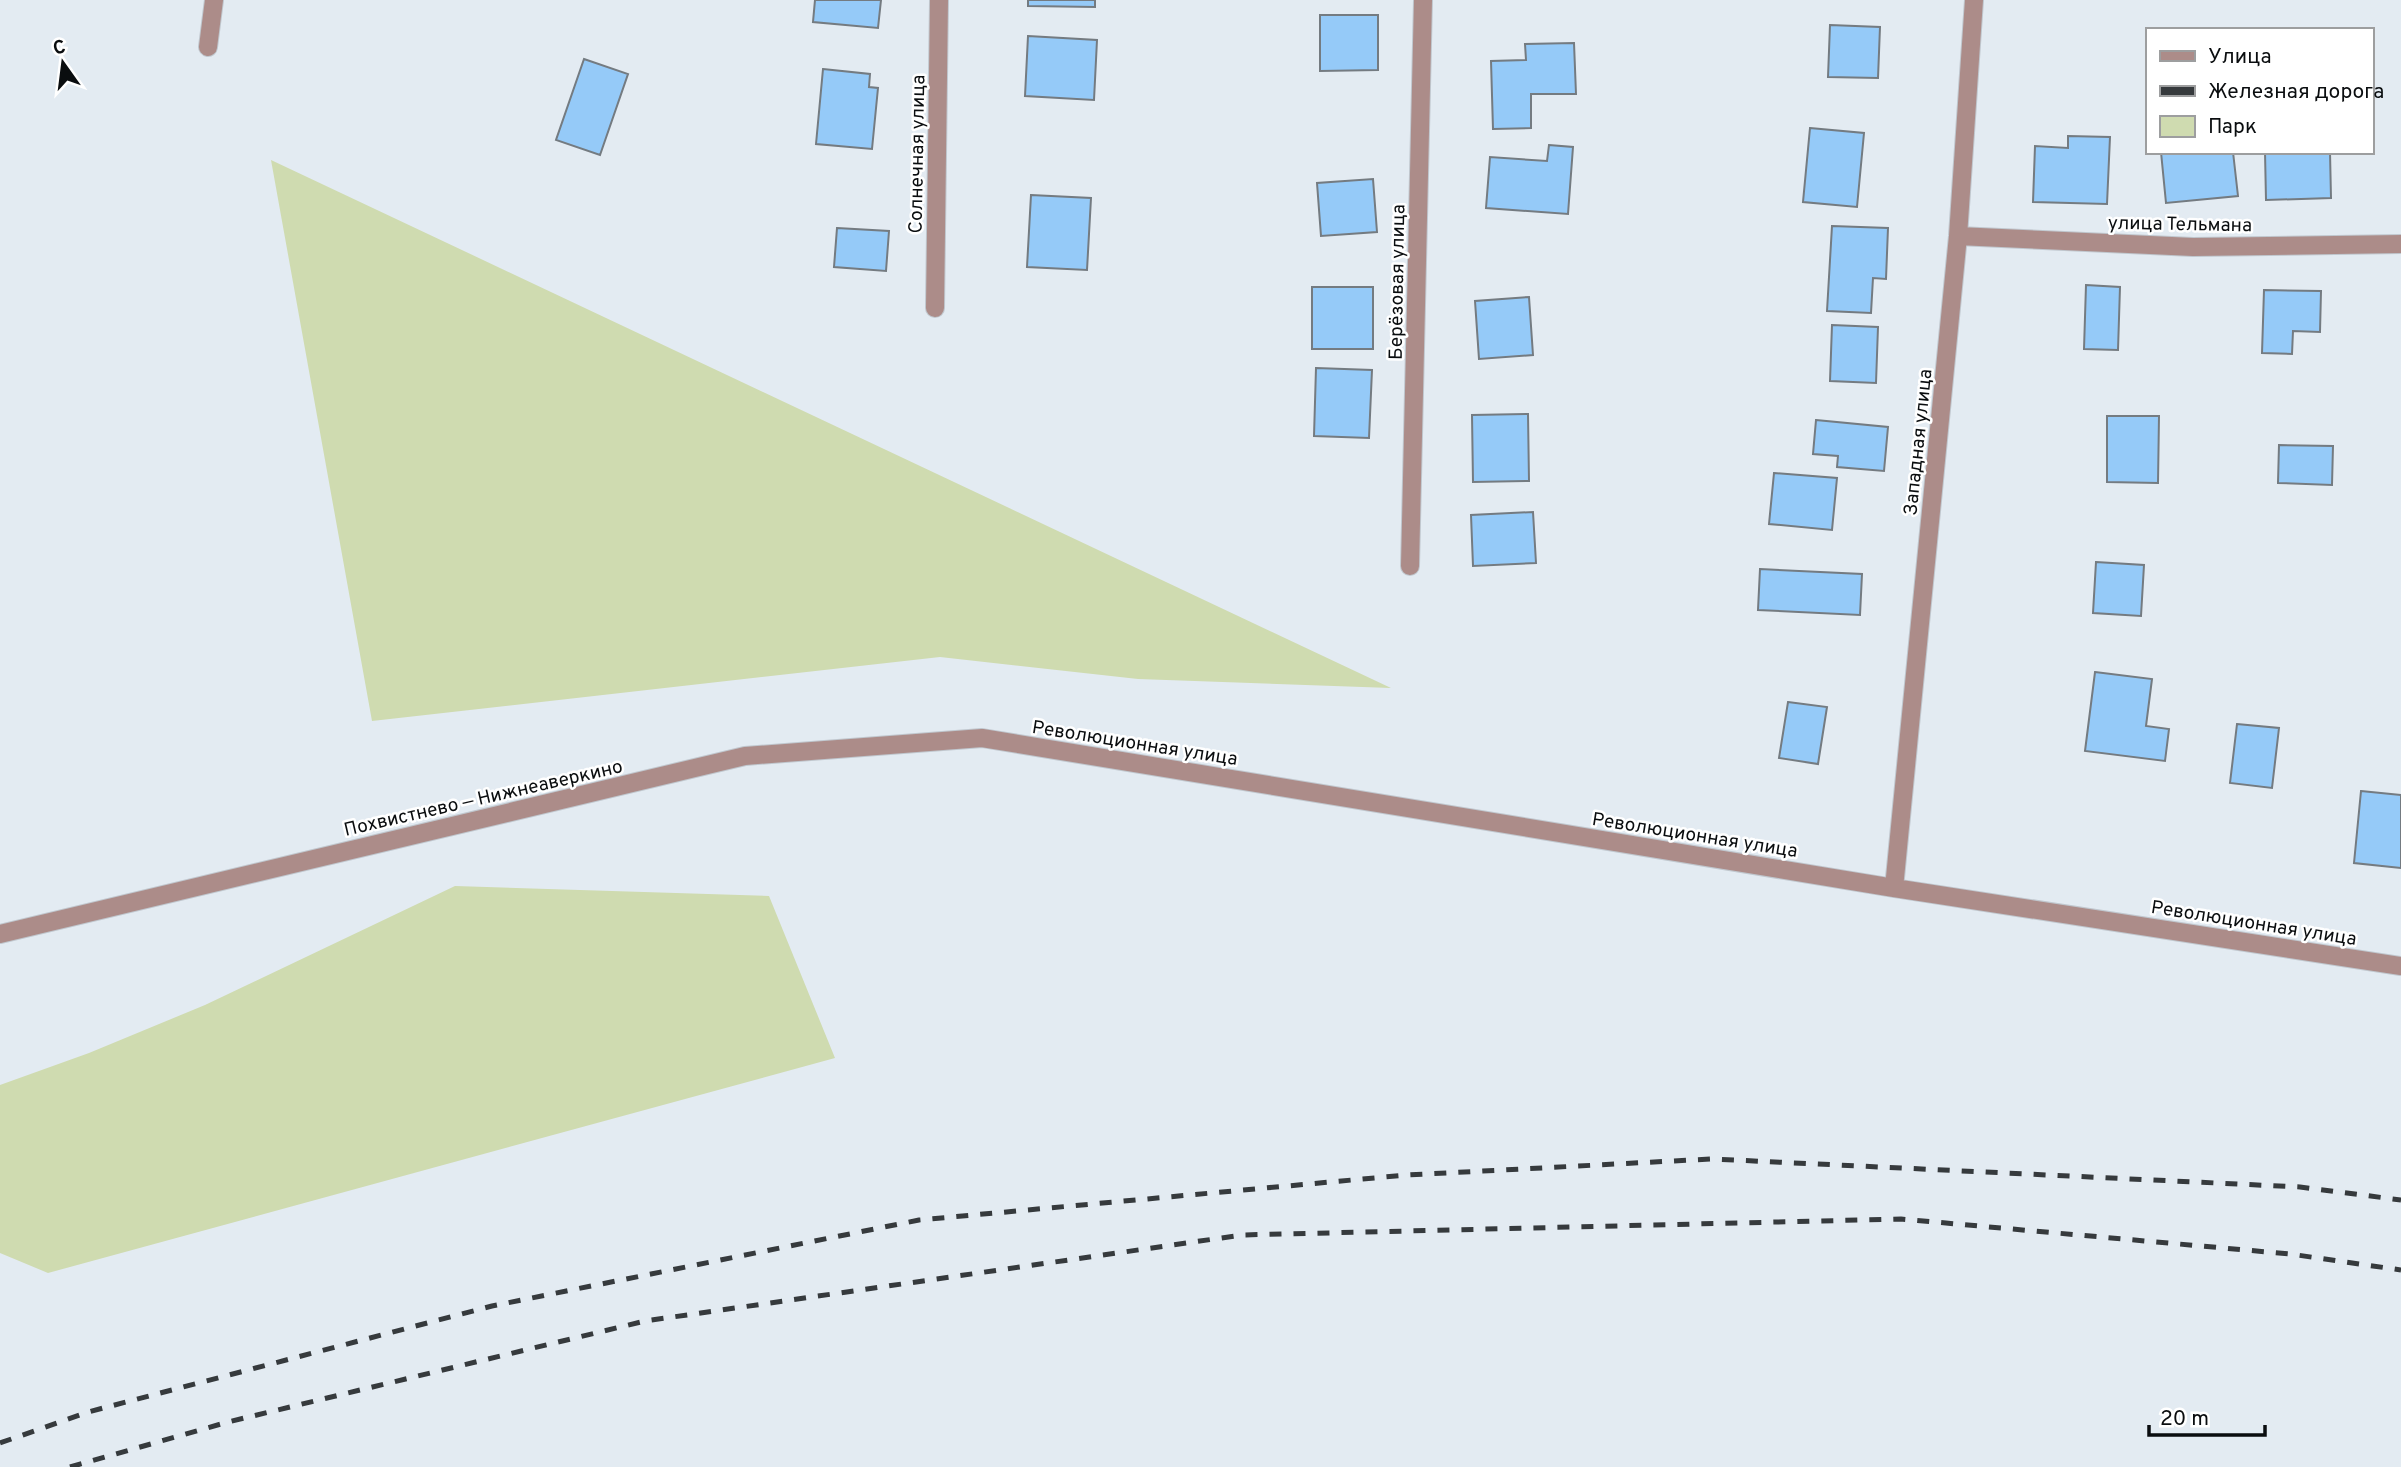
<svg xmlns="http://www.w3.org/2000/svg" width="2401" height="1467" font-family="Overpass,sans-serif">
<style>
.green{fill:#cfdbb0}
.building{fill:#95caf8;stroke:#747b81;stroke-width:2}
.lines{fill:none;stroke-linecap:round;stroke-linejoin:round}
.minor-casing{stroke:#c0c7ce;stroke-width:20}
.minor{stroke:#ac8c89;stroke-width:18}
.rail{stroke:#363a3d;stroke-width:5;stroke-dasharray:12 12;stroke-linecap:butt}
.labels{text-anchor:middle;stroke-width:5;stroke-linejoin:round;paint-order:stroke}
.street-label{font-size:19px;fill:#0a0d0f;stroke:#fff}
</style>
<rect width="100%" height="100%" fill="#e3ebf2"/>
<path class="green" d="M271 160 1391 688 1138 679 940 657 372 721Z
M455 886 769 896 835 1058 48 1273 0 1253V1085L89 1053 205 1005Z"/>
<path class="building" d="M815 0H881L878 28 813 22Z
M1028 0H1095V7L1028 6Z
M1320 15H1378V70L1320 71Z
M1830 25 1880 27 1878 78 1828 77Z
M1028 36 1097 40 1094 100 1025 96Z
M1574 43 1576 94H1531V128L1493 129 1491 61 1526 60 1525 44Z
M584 59 628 74 600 155 556 140Z
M823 69 870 74 869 87 878 88 872 149 816 144Z
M1810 128 1864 133 1857 207 1803 202Z
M2068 136 2110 137 2107 204 2033 202 2035 146 2068 148Z
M1549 145 1573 147 1568 214 1486 208 1490 157 1547 161Z
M2161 152H2233L2238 196 2166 203Z
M2265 152H2330L2331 198 2266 200Z
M1373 179 1377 232 1321 236 1317 183Z
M1031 195 1091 198 1087 270 1027 267Z
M1832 226 1888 228 1886 279 1873 278 1871 313 1827 311Z
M837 228 889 231 886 271 834 267Z
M2086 285 2120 287 2118 350 2084 349Z
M1312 287H1373V349H1312Z
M2264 290 2321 291 2320 332 2293 331 2292 354 2262 353Z
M1529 297 1533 355 1479 359 1475 301Z
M1832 325 1878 327 1876 383 1830 381Z
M1316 368 1372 370 1369 438 1314 436Z
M1528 414 1529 481 1473 482 1472 415Z
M2107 416H2159L2158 483 2107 482Z
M1816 420 1888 427 1884 471 1837 467 1838 456 1813 454Z
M2279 445 2333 446 2332 485 2278 483Z
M1774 473 1837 478 1832 530 1769 524Z
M1533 512 1536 563 1473 566 1471 515Z
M2096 562 2144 565 2141 616 2093 613Z
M1760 569 1862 574 1860 615 1758 610Z
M2095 672 2152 679 2146 726 2169 729 2165 761 2085 751Z
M1788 702 1827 707 1818 764 1779 758Z
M2237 724 2279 728 2272 788 2230 783Z
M2361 791 2401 795V868L2354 863Z"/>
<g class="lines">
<defs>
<path id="minor" d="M208 47 214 0
M1958 236 2193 247 2401 244
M935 308 939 0
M1410 566 1423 0
M1894 888 1958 236 1974 0
M0 934 745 756 982 738 1894 888 2401 966"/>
</defs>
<use href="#minor" class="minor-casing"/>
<use href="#minor" class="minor"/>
<path class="rail" d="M0 1443 88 1412 492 1306 919 1220 1406 1175 1712 1159 2300 1187 2401 1200
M70 1467 228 1422 645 1321 1242 1235 1901 1219 2290 1254 2401 1270"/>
</g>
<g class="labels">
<g class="street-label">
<text transform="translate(916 154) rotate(-89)" y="7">Солнечная улица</text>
<text transform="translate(2180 223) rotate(1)" y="7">улица Тельмана</text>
<text transform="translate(1396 282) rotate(-89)" y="7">Берёзовая улица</text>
<text transform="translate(1917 442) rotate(-84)" y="7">Западная улица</text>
<text transform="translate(1135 742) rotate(9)" y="7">Революционная улица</text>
<text transform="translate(483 797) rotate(-13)" y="7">Похвистнево — Нижнеаверкино</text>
<text transform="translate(1695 834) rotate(9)" y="7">Революционная улица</text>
<text transform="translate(2254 922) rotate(9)" y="7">Революционная улица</text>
</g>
</g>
<rect x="2146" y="28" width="228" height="126" fill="#ffffff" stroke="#9d9e9f" stroke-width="2"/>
<rect x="2160" y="51" width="35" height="10" fill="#ac8c89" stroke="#9d9e9f" stroke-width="2"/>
<text x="2208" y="63" font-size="21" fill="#0a0d0f">Улица</text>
<rect x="2160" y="86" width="35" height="10" fill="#363a3d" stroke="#9d9e9f" stroke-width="2"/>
<text x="2208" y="98" font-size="21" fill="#0a0d0f">Железная дорога</text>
<rect x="2160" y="116" width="35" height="21" fill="#cfdbb0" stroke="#9d9e9f" stroke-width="2"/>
<text x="2208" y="133" font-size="21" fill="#0a0d0f">Парк</text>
<g transform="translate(63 63) rotate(346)" stroke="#ffffff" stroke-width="5" paint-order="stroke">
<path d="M0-5L12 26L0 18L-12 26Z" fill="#0a0d0f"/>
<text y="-10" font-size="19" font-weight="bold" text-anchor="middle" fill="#0a0d0f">С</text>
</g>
<path d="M2149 1425v10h116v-10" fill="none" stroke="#0a0d0f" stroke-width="3.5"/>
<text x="2160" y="1425" font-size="21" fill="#0a0d0f" stroke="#ffffff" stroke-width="5" paint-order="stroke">20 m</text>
</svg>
